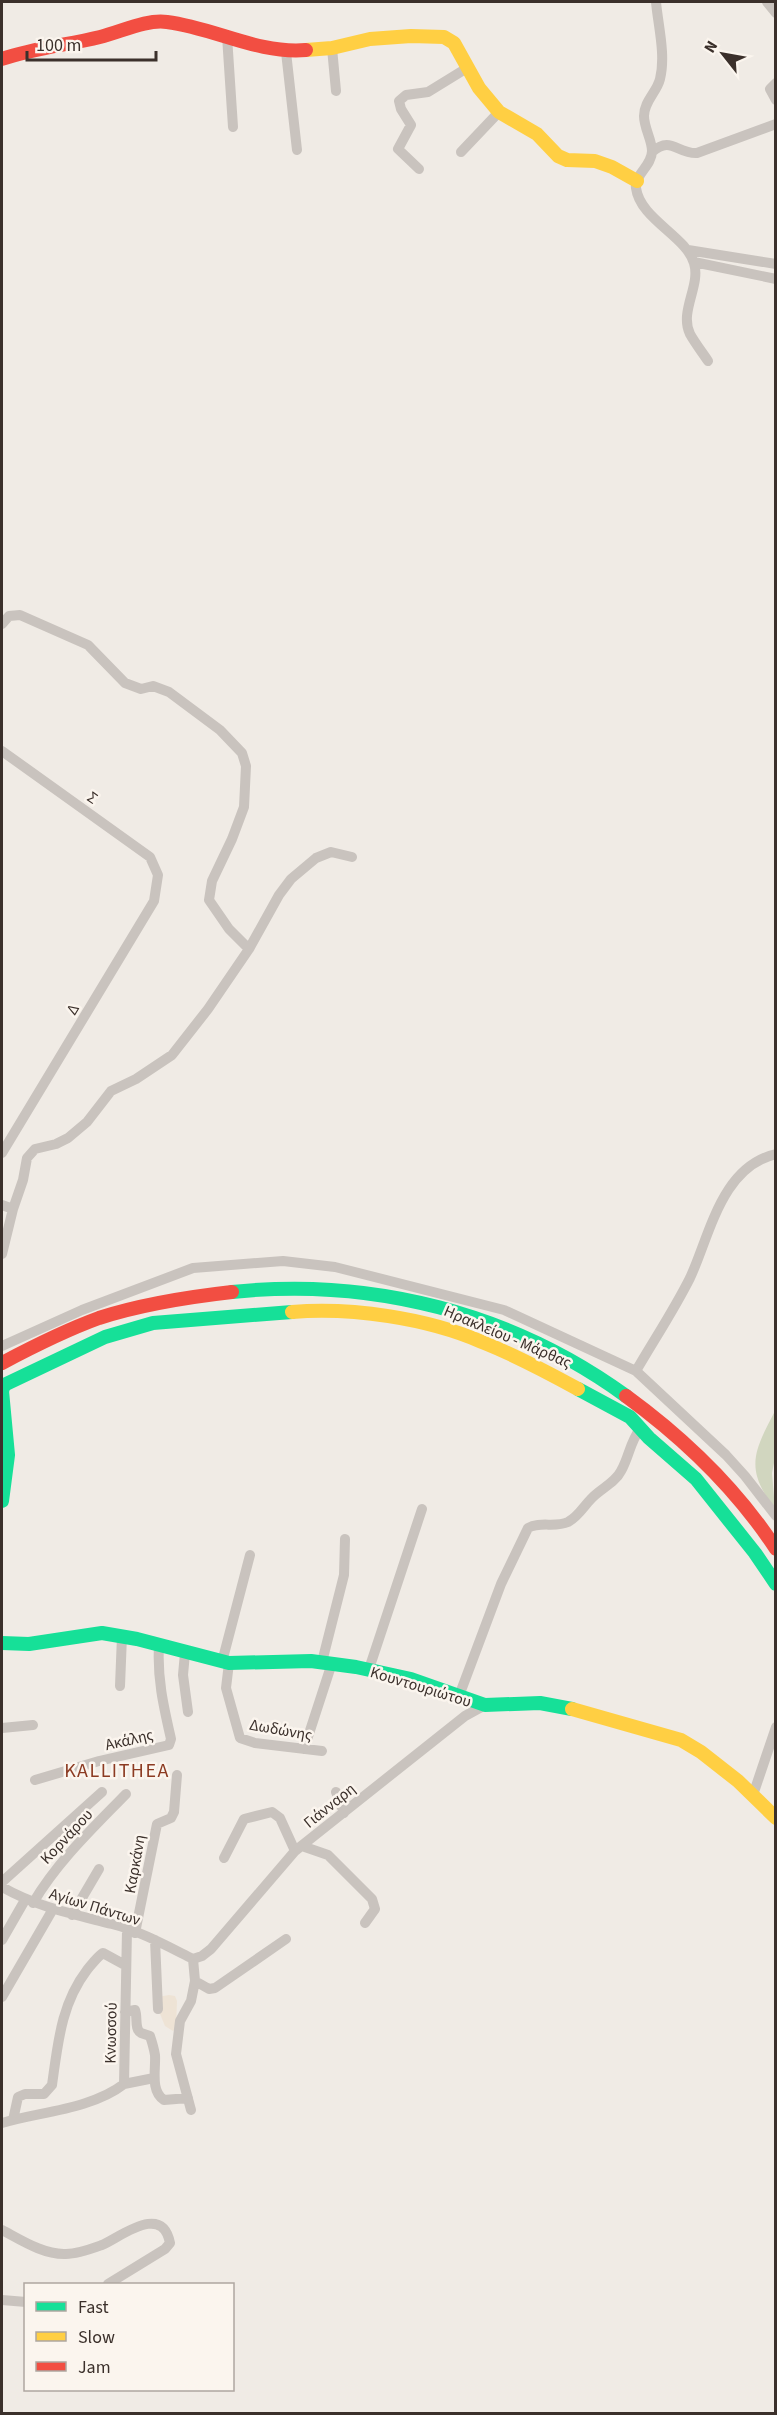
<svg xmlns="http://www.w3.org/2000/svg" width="777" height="2415" font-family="'Source Sans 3',sans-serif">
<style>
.green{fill:#d1d6bf}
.plaza{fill:#eee3d5}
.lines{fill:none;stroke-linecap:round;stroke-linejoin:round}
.street{stroke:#c9c3be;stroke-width:10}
.fast{stroke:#16e098;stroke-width:14}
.slow{stroke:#ffcf43;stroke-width:14}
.jam{stroke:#f24e42;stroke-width:14}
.labels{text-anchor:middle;stroke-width:5;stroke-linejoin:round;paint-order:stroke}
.street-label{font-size:16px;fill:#3b302b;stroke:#fbf5ee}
.quarter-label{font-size:20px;letter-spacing:1.5px;fill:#8c3b22;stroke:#fbf5ee}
</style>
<rect width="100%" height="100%" fill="#f0ebe5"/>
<path class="green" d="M775 1411V1458L772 1473 775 1509C745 1469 753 1453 775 1411Z"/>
<path class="plaza" d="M169 1995 175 1996 177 2001 176 2028 173 2031 165 2026 158 2009V1997Z"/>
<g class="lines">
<path class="street" d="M656 2C658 25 666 55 660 79 657 92 644 101 644 116 644 128 652 140 652 151 652 166 634 175 636 188 640 219 686 236 694 263 701 286 679 311 690 334 695 343 702 352 708 361
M767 2 776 13
M227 36 233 127
M332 48 336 91
M286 52 297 150
M776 83 770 89 776 100
M461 152 499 112
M652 152C671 135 677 154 697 153L776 124
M419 169 398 149 411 125 401 109 399 101 406 95 428 92 467 68
M688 250 776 264
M694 262 776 279
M2 624 9 616 20 615 88 645 125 683 141 689 153 686 169 692 220 730 242 753 246 766 244 807 232 839 212 881 209 900 229 929 249 949
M2 751 150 857 158 875 154 901 2 1153
M2 1205 13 1209 23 1180 27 1158 35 1149 56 1144 68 1138 87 1122 111 1091 136 1079 172 1055 208 1009 249 949 279 895 291 879 316 858 331 852 352 857
M2 1254 13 1209
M2 1346 82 1310 193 1268 283 1261 335 1267 504 1310 636 1371 726 1455 745 1476 776 1516
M636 1371C654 1340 674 1310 690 1278 710 1235 721 1167 776 1154
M185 1653 183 1675 188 1712
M222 1662 250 1555
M322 1662 344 1575 345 1539
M229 1663 226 1688 240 1738 255 1743 322 1751
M369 1669 422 1509
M120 1686 122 1636
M459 1696 501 1584 528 1528C540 1521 555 1528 568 1522 578 1517 584 1506 591 1499 600 1489 615 1483 621 1471 629 1457 630 1442 640 1429
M2 1728 33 1725
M304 1749 332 1663
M35 1780 99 1761 169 1745 171 1739C164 1708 157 1679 159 1646
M336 1792 344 1813
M753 1795 776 1727
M302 1846 328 1855 372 1899 375 1909 365 1923
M224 1858 244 1819 272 1812 280 1818 295 1851
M2 1882 102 1792
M2 1887C37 1907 73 1914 112 1924 140 1931 167 1946 193 1959L202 1956 211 1949 295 1851 465 1716 485 1705
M33 1903C58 1861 92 1829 126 1794
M72 1915 99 1869
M135 1933 157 1824 171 1818 174 1812 177 1775
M2 1940 25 1900
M155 1940 158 2009
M195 1981 209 1989 215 1988 286 1939
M2 1997 53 1909
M125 2012 135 2010C138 2017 134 2029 141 2033 144 2034 147 2035 150 2036 152 2042 154 2049 155 2055 156 2069 150 2091 164 2100L188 2098
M124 2084 154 2078
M191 2110 176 2054 180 2021 191 2001 195 1981 193 1959
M13 2120 18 2097 25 2094H44L52 2085C58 2043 61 2004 87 1970 92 1964 97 1957 103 1953L125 1965
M2 2123C39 2112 92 2109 124 2084L127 1930
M2 2230C21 2240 44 2255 66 2254 78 2254 91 2249 102 2245 122 2236 162 2203 170 2243L165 2249 108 2284
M2 2300 26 2302"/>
<path class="fast" d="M232 1292C372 1277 512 1313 626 1396
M578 1389 630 1417 649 1438 696 1479 755 1553 776 1584
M2 1501 8 1455 2 1391 4 1385 105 1337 153 1323 292 1312
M2 1643 29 1644 102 1633 137 1639 229 1663 311 1661 356 1667 411 1679 485 1705 540 1703 572 1709"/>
<path class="slow" d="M306 50 332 48 370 39 411 36 444 37 454 43 479 88 499 112 537 134 558 156 567 160 595 161 612 167 637 181
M292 1312C351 1307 427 1318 482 1342 515 1355 547 1372 578 1389
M572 1709 681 1740 701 1752 738 1781 776 1818"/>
<path class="jam" d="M2 59C34 48 67 45 100 37 121 32 146 19 167 22 215 28 257 54 306 50
M2 1363C34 1346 66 1330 99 1318 142 1304 188 1297 232 1292
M626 1396C685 1439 736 1488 776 1549"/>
</g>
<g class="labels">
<g class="street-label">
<text transform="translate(93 797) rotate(35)" y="6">Σ</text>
<text transform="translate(72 1009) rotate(-59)" y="6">Δ</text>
<text transform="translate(508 1336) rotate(23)" y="6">Ηρακλείου - Μάρθας</text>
<text transform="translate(421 1686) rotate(17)" y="6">Κουντουριώτου</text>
<text transform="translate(281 1729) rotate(10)" y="6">Δωδώνης</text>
<text transform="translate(129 1739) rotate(-13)" y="6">Ακάλης</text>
<text transform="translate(329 1805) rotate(-39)" y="6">Γιάνναρη</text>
<text transform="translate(66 1836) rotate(-47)" y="6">Κορνάρου</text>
<text transform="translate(134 1864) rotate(-80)" y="6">Καρκάνη</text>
<text transform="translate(95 1906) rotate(17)" y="6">Αγίων Πάντων</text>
<text transform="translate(110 2033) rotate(-89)" y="6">Κνωσσού</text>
</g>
<g class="quarter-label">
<text x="117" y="1777">KALLITHEA</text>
</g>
</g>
<rect width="777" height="2415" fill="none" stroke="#3b302b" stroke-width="6"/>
<rect x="24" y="2283" width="210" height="108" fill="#fbf5ee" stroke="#aea6a0" stroke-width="1.5"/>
<rect x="36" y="2302" width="30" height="9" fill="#16e098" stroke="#aea6a0" stroke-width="1.5"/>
<text x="78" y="2313" font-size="18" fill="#3b302b">Fast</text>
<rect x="36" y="2332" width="30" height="9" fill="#ffcf43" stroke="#aea6a0" stroke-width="1.5"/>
<text x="78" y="2343" font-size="18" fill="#3b302b">Slow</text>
<rect x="36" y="2362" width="30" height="9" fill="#f24e42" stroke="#aea6a0" stroke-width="1.5"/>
<text x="78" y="2373" font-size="18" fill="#3b302b">Jam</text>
<g transform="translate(723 54) rotate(301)" stroke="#fbf5ee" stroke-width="4.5" paint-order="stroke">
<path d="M0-4.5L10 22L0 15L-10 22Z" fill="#3b302b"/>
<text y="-9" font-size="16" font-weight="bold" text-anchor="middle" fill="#3b302b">N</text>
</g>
<path d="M27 51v9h129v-9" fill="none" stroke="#3b302b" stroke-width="3"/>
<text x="36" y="51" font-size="18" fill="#3b302b" stroke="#fbf5ee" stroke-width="4.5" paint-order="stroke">100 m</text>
</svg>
